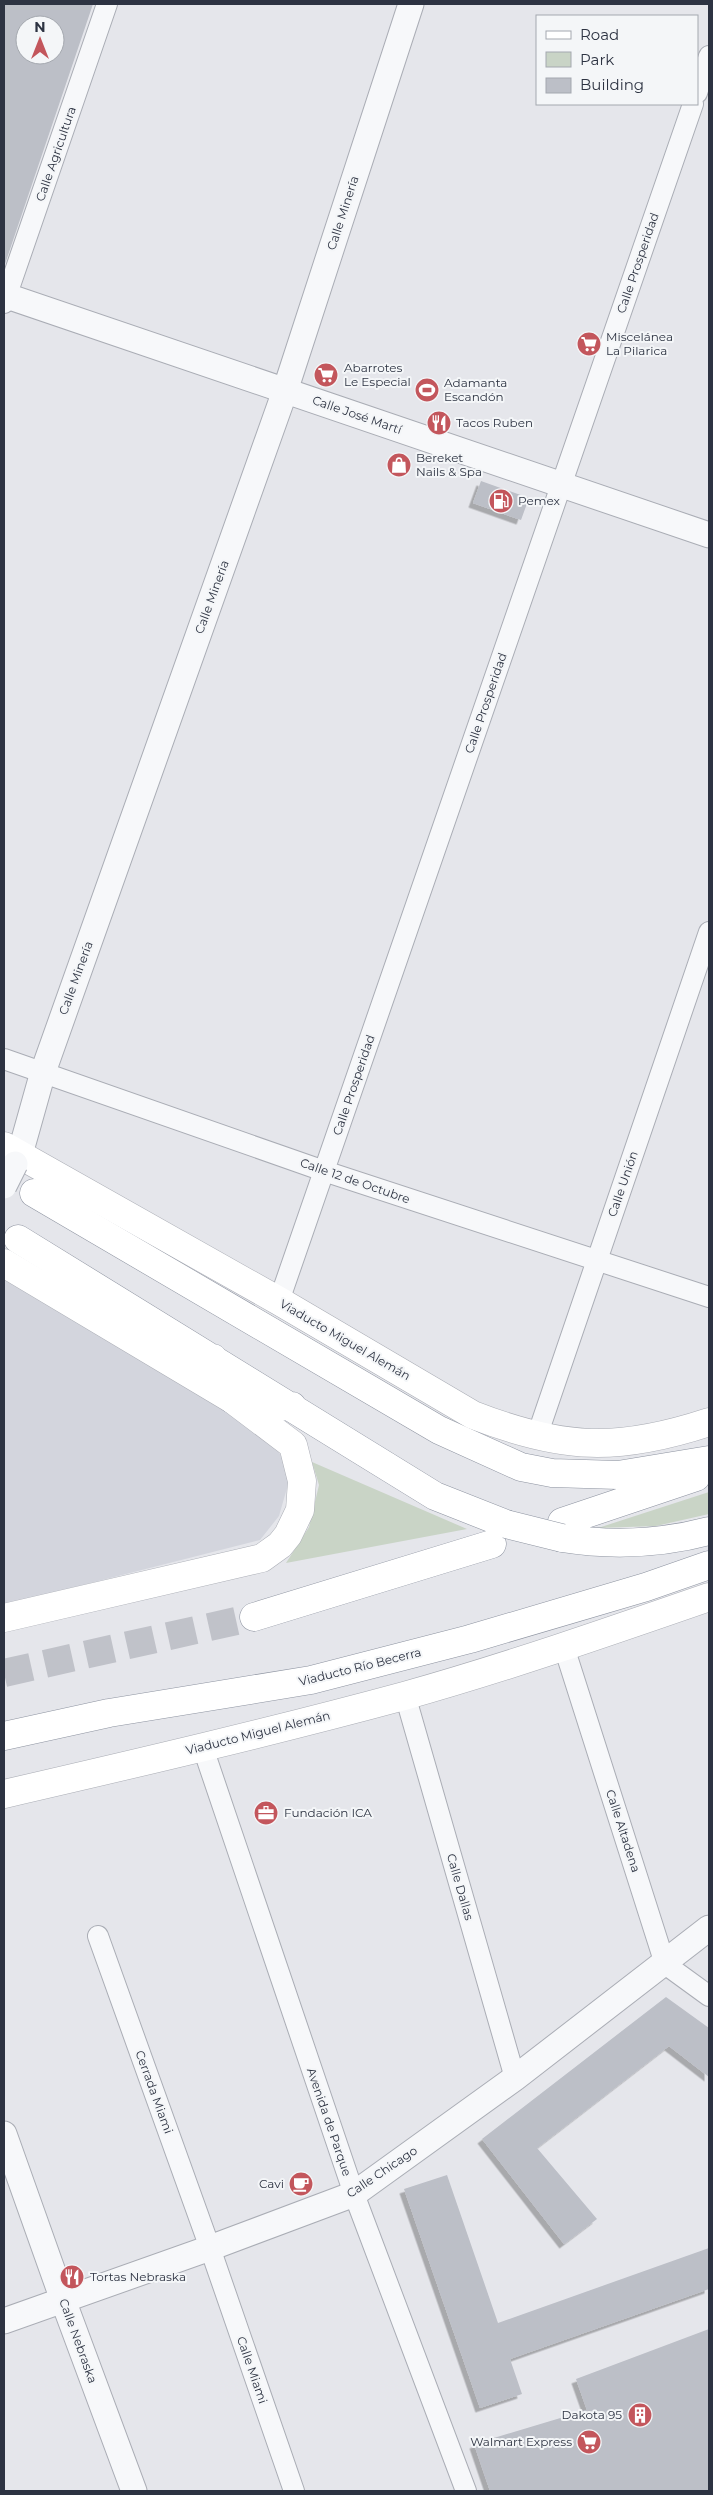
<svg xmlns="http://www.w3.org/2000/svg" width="713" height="2495" font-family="Montserrat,sans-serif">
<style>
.built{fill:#d3d5dd}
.green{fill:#c9d4c6}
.building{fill:#bcbfc7;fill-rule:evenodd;filter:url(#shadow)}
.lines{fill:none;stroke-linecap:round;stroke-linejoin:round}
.motorway-tunnel{stroke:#c0c2c9;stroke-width:28;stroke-dasharray:28 14;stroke-linecap:butt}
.minor-casing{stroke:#aaadb5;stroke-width:22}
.tertiary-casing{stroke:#aaadb5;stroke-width:27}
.secondary-casing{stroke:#aaadb5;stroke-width:29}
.motorway-casing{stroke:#8d93a0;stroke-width:29}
.minor{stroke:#f7f8fa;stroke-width:20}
.tertiary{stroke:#f7f8fa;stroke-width:25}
.secondary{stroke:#fff;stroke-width:28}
.motorway{stroke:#fff;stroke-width:28}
.tertiary-bridge-casing{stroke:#aaadb5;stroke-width:27;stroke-linecap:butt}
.motorway-bridge-casing{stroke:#8d93a0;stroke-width:29;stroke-linecap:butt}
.tertiary-bridge{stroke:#f7f8fa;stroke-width:25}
.motorway-bridge{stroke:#fff;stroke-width:28}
.labels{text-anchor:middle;stroke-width:4;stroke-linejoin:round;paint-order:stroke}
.street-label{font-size:12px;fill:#2d3342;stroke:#f4f6f8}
.poi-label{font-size:12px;fill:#2d3342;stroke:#f4f6f8;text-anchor:start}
</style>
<defs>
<filter id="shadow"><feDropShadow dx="-4.5" dy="4.5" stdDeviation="0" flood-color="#0004"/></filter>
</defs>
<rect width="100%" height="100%" fill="#e5e6eb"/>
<path class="built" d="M4 1275 271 1438 291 1474 279 1516 260 1540 4 1605Z"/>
<path class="green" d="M312 1462 467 1529 286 1563 309 1527 319 1485Z
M709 1492V1514L656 1526 598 1528Z"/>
<path class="building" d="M4 4H93L4 267ZM25 25H55V55H25Z
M481 481 529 498 521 520 473 503Z
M666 1997 709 2028V2077L669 2046 537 2148 597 2219 564 2244 482 2139Z
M447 2175 498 2323 709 2248V2289L510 2359 522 2394 480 2408 404 2189Z
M709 2329V2491H490L474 2444 587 2410 576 2379Z"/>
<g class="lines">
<path class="motorway-tunnel" d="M4 1673 254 1617"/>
<defs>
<path id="minor" d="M697 93 709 56
M4 303 107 4
M4 1059 324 1171 709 1297
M279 1301 693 104
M537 1436 709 932
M564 1647 665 1964 709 1996
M405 1695 515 2078
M203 1748 354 2194 466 2491
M98 1936 210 2248 294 2491"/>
<path id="tertiary" d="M4 295 709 535
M15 1164 20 1154 43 1072 285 391 411 4
M4 2134 63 2300 134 2491
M4 2321 210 2248 354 2194 515 2078 709 1928"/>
<path id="secondary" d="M4 1146 279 1301 473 1415C563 1450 618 1452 709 1422
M4 1263 232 1399 293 1445 302 1481 300 1510 288 1535 280 1545 262 1558 4 1618
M4 1794C138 1763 271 1732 404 1696 507 1667 608 1632 709 1597"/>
<path id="motorway" d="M34 1193 439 1430 521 1467 552 1473 618 1475 709 1460
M18 1239 435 1496 506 1524
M213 1358 232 1399
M248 1409 292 1406
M562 1522 696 1477
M562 1538C612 1546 660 1544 709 1531
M254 1617 492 1544
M4 1736 109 1713 311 1680 470 1639 646 1587 709 1565"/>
</defs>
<use href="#minor" class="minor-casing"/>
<use href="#tertiary" class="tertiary-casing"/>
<use href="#secondary" class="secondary-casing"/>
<use href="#motorway" class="motorway-casing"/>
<use href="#minor" class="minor"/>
<use href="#tertiary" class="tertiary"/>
<use href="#secondary" class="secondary"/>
<use href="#motorway" class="motorway"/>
<defs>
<path id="tertiary-bridge" d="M4 1186 15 1164"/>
<path id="motorway-bridge" d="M506 1524 562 1538"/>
</defs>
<use href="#tertiary-bridge" class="tertiary-bridge-casing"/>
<use href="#motorway-bridge" class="motorway-bridge-casing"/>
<use href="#tertiary-bridge" class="tertiary-bridge"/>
<use href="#motorway-bridge" class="motorway-bridge"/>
</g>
<defs>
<symbol id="supermarket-disc" viewBox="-11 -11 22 22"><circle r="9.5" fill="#c3565c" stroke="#f4f6f8"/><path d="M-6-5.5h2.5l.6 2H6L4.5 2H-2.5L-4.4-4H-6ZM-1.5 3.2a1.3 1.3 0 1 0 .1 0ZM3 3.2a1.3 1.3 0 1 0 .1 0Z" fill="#fff"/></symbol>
<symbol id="stadium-disc" viewBox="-11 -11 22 22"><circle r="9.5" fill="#c3565c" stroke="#f4f6f8"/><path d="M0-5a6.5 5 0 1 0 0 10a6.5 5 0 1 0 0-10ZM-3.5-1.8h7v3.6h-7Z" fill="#fff"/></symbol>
<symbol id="restaurant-disc" viewBox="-11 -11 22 22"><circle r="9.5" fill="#c3565c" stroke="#f4f6f8"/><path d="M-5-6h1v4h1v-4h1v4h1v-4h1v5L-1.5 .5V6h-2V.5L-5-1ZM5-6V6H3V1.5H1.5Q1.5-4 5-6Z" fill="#fff"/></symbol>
<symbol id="shop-disc" viewBox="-11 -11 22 22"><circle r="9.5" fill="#c3565c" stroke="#f4f6f8"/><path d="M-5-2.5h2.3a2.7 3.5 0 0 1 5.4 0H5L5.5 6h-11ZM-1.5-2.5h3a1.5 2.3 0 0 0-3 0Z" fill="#fff"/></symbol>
<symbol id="fuel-disc" viewBox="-11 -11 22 22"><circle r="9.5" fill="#c3565c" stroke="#f4f6f8"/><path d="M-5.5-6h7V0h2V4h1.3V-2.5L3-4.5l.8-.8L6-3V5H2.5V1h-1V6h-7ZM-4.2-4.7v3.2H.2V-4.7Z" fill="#fff"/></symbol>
<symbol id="office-disc" viewBox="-11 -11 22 22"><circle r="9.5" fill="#c3565c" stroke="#f4f6f8"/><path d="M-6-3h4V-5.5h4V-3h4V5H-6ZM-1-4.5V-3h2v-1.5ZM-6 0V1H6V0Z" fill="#fff"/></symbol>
<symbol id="cafe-disc" viewBox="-11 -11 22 22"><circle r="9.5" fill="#c3565c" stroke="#f4f6f8"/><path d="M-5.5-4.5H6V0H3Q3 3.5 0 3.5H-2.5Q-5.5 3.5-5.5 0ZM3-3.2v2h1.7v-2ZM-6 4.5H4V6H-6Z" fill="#fff"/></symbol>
<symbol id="building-disc" viewBox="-11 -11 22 22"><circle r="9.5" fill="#c3565c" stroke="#f4f6f8"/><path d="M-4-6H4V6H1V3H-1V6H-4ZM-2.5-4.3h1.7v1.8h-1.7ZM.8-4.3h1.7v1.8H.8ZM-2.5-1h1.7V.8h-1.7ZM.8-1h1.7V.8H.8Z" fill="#fff"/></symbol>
</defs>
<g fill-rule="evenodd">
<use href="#supermarket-disc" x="575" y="330" width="28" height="28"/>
<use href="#supermarket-disc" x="312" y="361" width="28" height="28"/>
<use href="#stadium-disc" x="413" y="376" width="28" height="28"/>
<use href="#restaurant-disc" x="425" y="409" width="28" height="28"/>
<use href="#shop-disc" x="385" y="451" width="28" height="28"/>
<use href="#fuel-disc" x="487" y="487" width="28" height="28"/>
<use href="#office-disc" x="252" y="1799" width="28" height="28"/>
<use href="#cafe-disc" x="287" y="2170" width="28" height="28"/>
<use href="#restaurant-disc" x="58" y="2263" width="28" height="28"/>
<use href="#building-disc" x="626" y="2401" width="28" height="28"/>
<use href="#supermarket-disc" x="575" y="2428" width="28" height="28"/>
</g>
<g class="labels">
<g class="street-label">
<text transform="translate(56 154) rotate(-71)" y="4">Calle Agricultura</text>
<text transform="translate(343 213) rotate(-72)" y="4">Calle Minería</text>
<text transform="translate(638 263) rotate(-71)" y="4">Calle Prosperidad</text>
<text transform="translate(357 415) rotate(19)" y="4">Calle José Martí</text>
<text transform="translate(212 597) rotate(-70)" y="4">Calle Minería</text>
<text transform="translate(486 703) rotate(-71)" y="4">Calle Prosperidad</text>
<text transform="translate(76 978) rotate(-70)" y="4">Calle Minería</text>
<text transform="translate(354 1085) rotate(-71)" y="4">Calle Prosperidad</text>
<text transform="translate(355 1181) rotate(19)" y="4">Calle 12 de Octubre</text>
<text transform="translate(623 1184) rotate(-71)" y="4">Calle Unión</text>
<text transform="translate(345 1340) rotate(30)" y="4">Viaducto Miguel Alemán</text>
<text transform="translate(360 1667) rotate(-14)" y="4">Viaducto Río Becerra</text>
<text transform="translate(258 1733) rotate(-14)" y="4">Viaducto Miguel Alemán</text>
<text transform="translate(623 1831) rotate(72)" y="4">Calle Altadena</text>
<text transform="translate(460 1887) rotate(74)" y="4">Calle Dallas</text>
<text transform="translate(154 2092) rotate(70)" y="4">Cerrada Miami</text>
<text transform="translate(329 2122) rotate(71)" y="4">Avenida de Parque</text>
<text transform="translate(382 2172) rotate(-34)" y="4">Calle Chicago</text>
<text transform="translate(78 2341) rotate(70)" y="4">Calle Nebraska</text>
<text transform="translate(252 2370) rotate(71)" y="4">Calle Miami</text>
</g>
<g class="poi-label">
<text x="606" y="341">Miscelánea<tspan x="606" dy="14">La Pilarica</tspan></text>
<text x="344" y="372">Abarrotes<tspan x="344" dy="14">Le Especial</tspan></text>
<text x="444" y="387">Adamanta<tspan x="444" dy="14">Escandón</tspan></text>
<text x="456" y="427">Tacos Ruben</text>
<text x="416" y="462">Bereket<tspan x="416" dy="14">Nails &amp; Spa</tspan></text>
<text x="518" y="505">Pemex</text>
<text x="284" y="1817">Fundación ICA</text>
<text x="284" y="2188" text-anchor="end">Cavi</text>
<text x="90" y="2281">Tortas Nebraska</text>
<text x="622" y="2419" text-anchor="end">Dakota 95</text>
<text x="572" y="2446" text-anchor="end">Walmart Express</text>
</g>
</g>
<rect width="713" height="2495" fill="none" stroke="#2d3342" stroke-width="10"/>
<rect x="536" y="15" width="162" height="90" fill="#f4f6f8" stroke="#a4a8af"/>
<rect x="546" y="31" width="25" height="8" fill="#ffffff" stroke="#a4a8af"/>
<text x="580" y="40" font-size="15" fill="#2d3342">Road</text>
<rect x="546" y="52" width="25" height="15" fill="#c9d4c6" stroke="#a4a8af"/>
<text x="580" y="65" font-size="15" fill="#2d3342">Park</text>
<rect x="546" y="78" width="25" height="15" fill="#bcbfc7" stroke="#a4a8af"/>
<text x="580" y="90" font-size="15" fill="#2d3342">Building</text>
<g transform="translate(40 40)"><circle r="24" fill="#f4f6f8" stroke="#a4a8af"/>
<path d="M0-4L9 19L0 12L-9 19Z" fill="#c3565c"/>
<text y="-8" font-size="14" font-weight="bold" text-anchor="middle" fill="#2d3342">N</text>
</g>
</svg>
